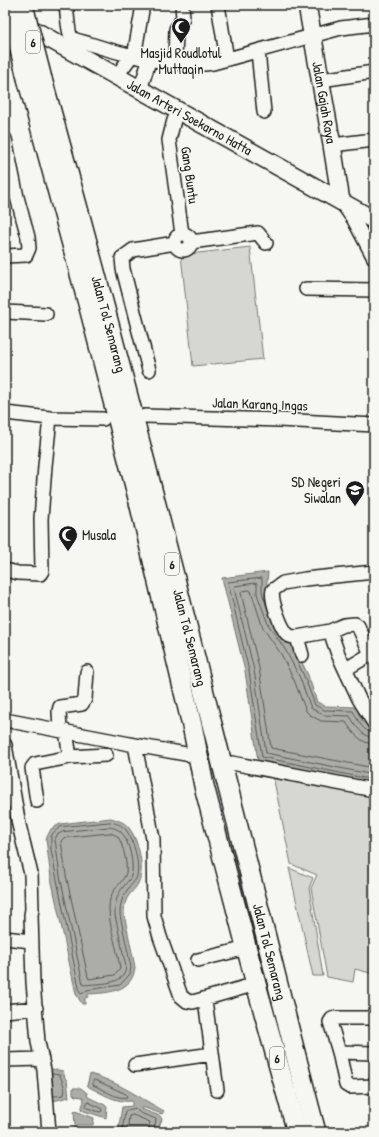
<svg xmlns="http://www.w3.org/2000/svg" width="379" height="1137" font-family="'Patrick Hand',sans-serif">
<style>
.green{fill:#d6d6d2;stroke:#797977}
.water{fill:#acaca9;stroke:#727271}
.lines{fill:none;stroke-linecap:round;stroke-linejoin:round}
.shore{stroke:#565654;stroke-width:1}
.minor-casing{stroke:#1c1c1c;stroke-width:16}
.major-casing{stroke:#1c1c1c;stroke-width:20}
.highway-casing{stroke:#1c1c1c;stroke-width:22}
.minor{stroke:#f6f6f2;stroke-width:13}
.major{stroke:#f6f6f2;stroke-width:17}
.highway{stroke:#f6f6f2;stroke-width:19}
.highway-bridge-casing{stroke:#1c1c1c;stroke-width:22;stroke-linecap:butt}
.highway-bridge{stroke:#f6f6f2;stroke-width:19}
.labels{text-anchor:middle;stroke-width:3;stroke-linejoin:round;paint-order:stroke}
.shield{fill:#f6f6f2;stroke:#5d5d5c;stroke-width:1}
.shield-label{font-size:13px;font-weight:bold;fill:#1c1c1c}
.poi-label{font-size:14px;fill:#1c1c1c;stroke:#f6f6f2}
.street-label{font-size:14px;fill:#1c1c1c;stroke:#f6f6f2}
</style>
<rect width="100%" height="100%" fill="#f6f6f2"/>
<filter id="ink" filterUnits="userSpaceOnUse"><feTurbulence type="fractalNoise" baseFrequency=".025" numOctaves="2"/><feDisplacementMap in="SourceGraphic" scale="8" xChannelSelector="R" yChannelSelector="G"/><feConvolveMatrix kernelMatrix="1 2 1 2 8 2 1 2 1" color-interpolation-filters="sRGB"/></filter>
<g filter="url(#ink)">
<path class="green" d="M250 247 263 359 193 366 181 255Z
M273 776 374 796V974L355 969 353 982 327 977 311 888 317 875 291 864Z
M289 868 313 878 309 888 323 976H313Z"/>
<path class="water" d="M268 572 266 591 276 621 294 646 308 675 317 702 325 706 356 707 362 721 374 731V784L258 761 245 671 222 578Z
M111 818C117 820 125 822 129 828 138 839 144 865 140 878 136 894 124 891 124 914L135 967C133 992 108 993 88 994V997L85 998V1004H82L76 994 51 878 46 839 51 829 60 824Z
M52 1069 63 1071 65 1078 67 1080 69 1097 53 1101 50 1099 48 1072Z
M90 1074C117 1081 140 1098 164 1111L162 1114 142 1107 141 1109 160 1116 162 1119 157 1132H118L122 1107 132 1106V1101C116 1103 103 1094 89 1087L87 1085Z
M73 1088H81L87 1093 88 1097 107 1106 106 1118 81 1110 84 1101 83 1097 75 1096 73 1094Z
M75 1111 94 1118 93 1125H75L74 1112Z
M74 1127 84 1129H93V1132H74Z"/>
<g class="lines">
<path class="shore" d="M267 607 262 592V578L228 582 249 671 262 757 374 780
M296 659 304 676 315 705 324 710 353 711C358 720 362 732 374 733
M374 738C362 737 355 725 350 716L323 715 311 708 300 678 286 651 268 624 257 594V584L255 583 235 586 234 588 254 670 266 753 374 775
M374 744C361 744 352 732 346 722L321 721 310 715 306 711 294 680 281 654 263 628 251 591 249 590 242 591 241 593 259 668 271 748 374 768
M110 822C116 823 122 825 126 830 134 840 141 867 136 879 134 882 131 885 128 889 122 897 120 904 120 915L131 967 130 974 120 985 87 990 82 994 80 993 51 850V836L54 832 60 827Z
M110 827C114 828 118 829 121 832 129 840 135 866 131 876 130 880 126 883 124 886 116 895 115 904 115 915L126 967C125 986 98 983 85 985L83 984 60 876 55 839 57 835 62 832Z
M110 833C113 834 116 835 118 837 123 844 129 868 125 876 118 888 109 891 109 908 109 929 118 949 120 969L115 975 89 979 88 977 66 875 61 841 64 838Z
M52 1074 60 1075C62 1082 66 1087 64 1095L54 1096
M95 1080 126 1094 127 1097C117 1100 103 1089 93 1085V1081Z
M88 1102 101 1108 102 1111 100 1112 87 1108 86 1106Z
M122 1132 125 1111 135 1108 140 1113 156 1119 154 1132
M127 1132 129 1116 133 1115 150 1122 148 1132"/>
<defs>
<path id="minor" d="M66 5C67 11 68 34 72 38 77 41 85 42 90 44 124 55 178 68 213 63L341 28 374 24
M218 5 227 59
M258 51 264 112
M175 62 176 29 183 18 182 5
M116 77 135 51 143 5
M321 80 374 72
M140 90 150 58
M174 120 169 140 182 234
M5 139 17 197 28 237 29 248 26 255 5 256
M332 145 374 140
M342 203 354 220 374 258
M175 242a8 8 0 1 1 16 0a8 8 0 1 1-16 0Z
M191 242 258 233 266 243
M306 289 374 290
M5 312 46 314
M149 370 123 269 122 258 133 250 175 243
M5 413 50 418 103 419
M145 416 279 420 374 425
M5 570 18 573 40 574 42 571 41 519 45 466 50 418
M374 572 305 579 283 583 273 590C270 599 281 628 288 635 291 637 294 637 297 637L330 631 338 654 359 699 374 723
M330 631 344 625 355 624 358 626 371 654 346 669
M297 637 302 655
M5 720 135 745 197 756
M60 730 59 711 60 707 82 704 85 699 87 672
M66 731 70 757
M5 745 19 825 31 874 32 909 31 915 33 982 38 1042 44 1070 49 1132
M135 745 153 839 154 916 160 937 181 996 187 1001 193 1002 256 984
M232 763 374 790
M37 801 32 768 35 764 70 757 106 755
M5 938 31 941
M198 960 247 948
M205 1000 217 1090
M5 1011 36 1008
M374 1018H335L332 1019 330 1022 339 1052 346 1085 350 1087 374 1086
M339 1052 374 1053
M5 1060 42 1059
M135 1065 212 1054"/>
<g id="major">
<path id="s1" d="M307 5 332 145 341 201"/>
<path id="s2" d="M21 23 374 220"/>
</g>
<g id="highway">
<path d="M27 78 90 311 139 502 193 730 204 786 256 984 297 1132"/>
<path id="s3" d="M42 79C117 344 183 611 251 878 273 963 293 1048 316 1132"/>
</g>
</defs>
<use href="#minor" class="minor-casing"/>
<use href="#major" class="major-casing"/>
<use href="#highway" class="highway-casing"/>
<use href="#minor" class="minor"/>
<use href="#major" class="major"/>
<use href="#highway" class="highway"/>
<defs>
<path id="highway-bridge" d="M9 5 27 78
M23 5 42 79"/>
</defs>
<use href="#highway-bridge" class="highway-bridge-casing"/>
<use href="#highway-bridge" class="highway-bridge"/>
</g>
</g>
<defs>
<symbol id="mosque-pin" viewBox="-11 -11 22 30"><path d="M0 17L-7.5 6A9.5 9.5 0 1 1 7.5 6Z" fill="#1c1c1c" stroke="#f6f6f2"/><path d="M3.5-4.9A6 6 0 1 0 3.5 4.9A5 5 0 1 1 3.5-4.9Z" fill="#fff"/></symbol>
<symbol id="school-pin" viewBox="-11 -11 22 30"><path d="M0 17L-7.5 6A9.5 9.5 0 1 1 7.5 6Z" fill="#1c1c1c" stroke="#f6f6f2"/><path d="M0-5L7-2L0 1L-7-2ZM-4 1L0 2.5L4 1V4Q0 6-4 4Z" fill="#fff"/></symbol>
</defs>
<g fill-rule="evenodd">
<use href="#mosque-pin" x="170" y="16" width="22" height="30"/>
<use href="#school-pin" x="344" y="479" width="22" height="30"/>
<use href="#mosque-pin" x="57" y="524" width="22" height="30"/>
</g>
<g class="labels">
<g class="shield">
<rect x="26" y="31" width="14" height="22" rx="3"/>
<rect x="165" y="553" width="14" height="22" rx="3"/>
<rect x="270" y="1047" width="14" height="22" rx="3"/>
</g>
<g class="shield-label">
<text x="33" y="47">6</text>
<text x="172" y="569">6</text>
<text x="277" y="1063">6</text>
</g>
<g class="poi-label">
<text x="181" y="58">Masjid Roudlotul<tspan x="181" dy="16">Muttaqin</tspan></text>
<text x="341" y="487" text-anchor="end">SD Negeri<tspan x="341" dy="16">Siwalan</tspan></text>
<text x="82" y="540" text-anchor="start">Musala</text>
</g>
<g class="street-label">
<text dy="5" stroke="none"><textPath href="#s1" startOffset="99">Jalan Gajah Raya</textPath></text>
<text dy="5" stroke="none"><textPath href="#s2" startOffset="193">Jalan Arteri Soekarno Hatta</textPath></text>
<text transform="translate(190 175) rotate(82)" y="5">Gang Buntu</text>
<text dy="5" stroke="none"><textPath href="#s3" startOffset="254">Jalan Tol Semarang</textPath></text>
<text transform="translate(260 404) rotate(2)" y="5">Jalan Karang Ingas</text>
<text dy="5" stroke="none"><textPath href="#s3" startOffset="578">Jalan Tol Semarang</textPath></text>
<text dy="5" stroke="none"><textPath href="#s3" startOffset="902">Jalan Tol Semarang</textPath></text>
</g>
</g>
<rect width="379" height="1137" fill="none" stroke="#f6f6f2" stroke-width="20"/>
<rect x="10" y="10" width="359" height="1117" fill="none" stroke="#1c1c1c" stroke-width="1.5" filter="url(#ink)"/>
</svg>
